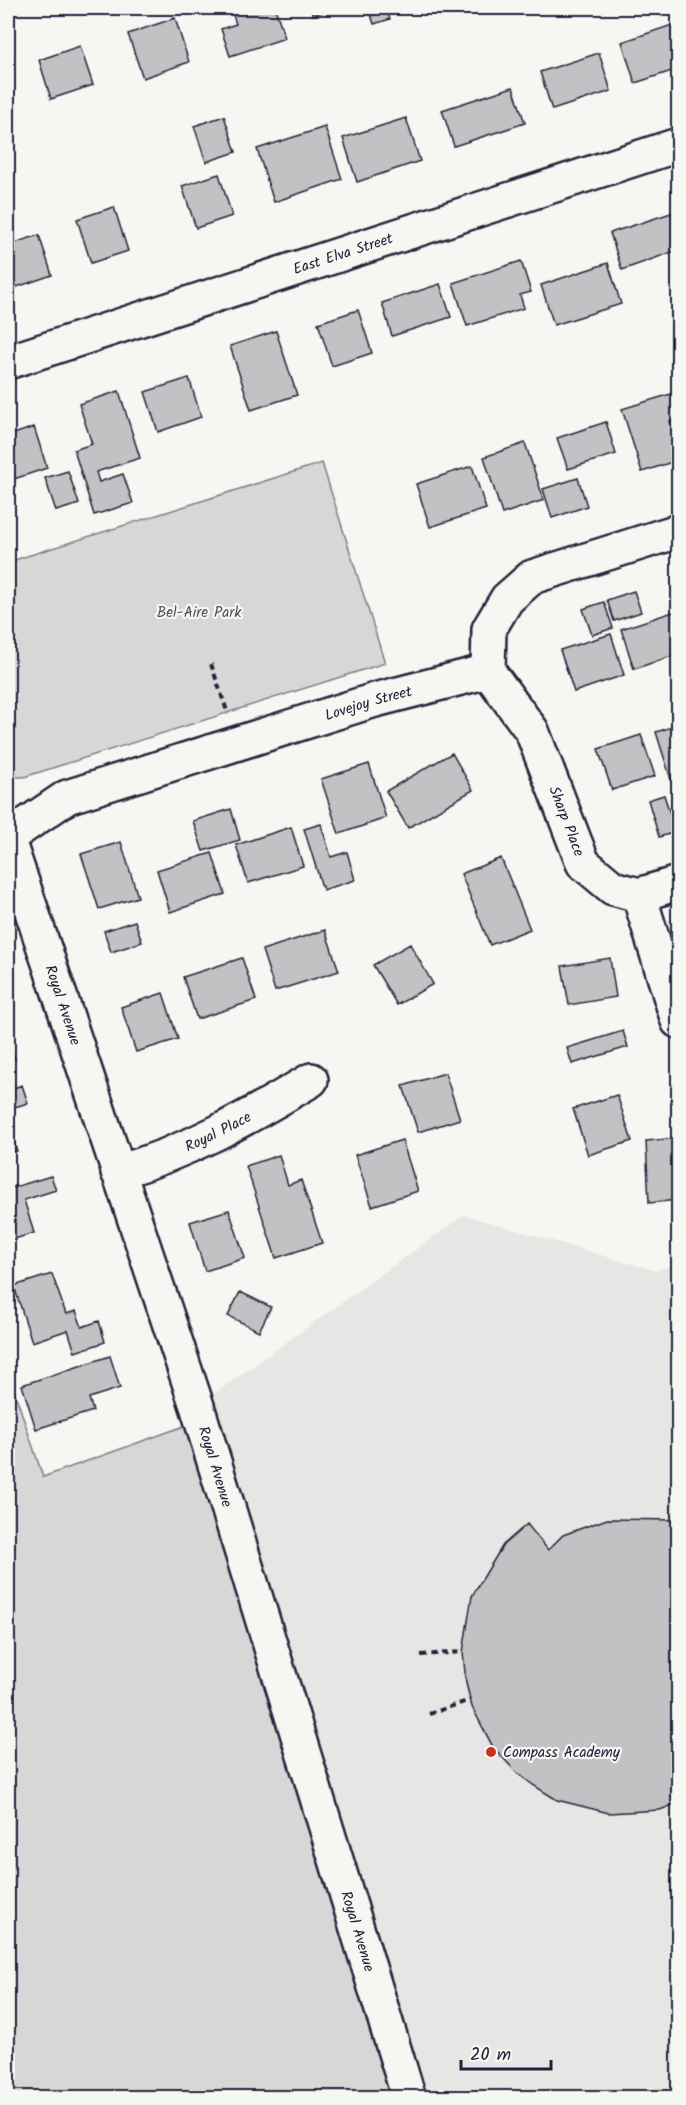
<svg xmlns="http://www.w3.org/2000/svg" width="686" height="2105" font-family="Kalam,sans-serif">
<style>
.built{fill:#e6e6e4}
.green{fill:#d7d7d7;stroke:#7c7c89;stroke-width:1.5}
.building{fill:#c2c2c4;stroke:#22223b;stroke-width:1.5}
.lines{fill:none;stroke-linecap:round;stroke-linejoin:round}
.street-casing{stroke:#22223b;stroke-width:38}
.path{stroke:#22223b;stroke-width:4;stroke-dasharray:6 4.5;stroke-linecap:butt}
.street{stroke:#f6f6f2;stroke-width:33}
.poi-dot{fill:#c8321e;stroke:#f6f6f2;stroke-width:2}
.labels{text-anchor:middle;stroke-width:4.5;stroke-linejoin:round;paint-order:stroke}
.street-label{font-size:15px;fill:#22223b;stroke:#f6f6f2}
.park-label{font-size:15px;fill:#4f4f62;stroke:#f6f6f2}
.poi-label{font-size:15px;fill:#22223b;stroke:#f6f6f2;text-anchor:start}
</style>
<rect width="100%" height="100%" fill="#f6f6f2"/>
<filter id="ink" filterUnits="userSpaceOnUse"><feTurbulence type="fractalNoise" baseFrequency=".0167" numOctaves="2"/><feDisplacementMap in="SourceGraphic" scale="12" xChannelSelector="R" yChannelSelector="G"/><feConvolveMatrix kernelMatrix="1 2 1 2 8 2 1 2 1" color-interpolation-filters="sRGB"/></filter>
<g filter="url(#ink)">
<path class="built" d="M464 1215 656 1271 678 1263V2097H409L197 1406Z"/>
<path class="green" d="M322 463 385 663 24 777H8V562Z
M8 1372 43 1477 201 1420 409 2097H8Z"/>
<path class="building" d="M275 8 285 38 230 56 221 29 236 24 231 9Z
M310 8H335L313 15Z
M369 8H386L390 19 374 24Z
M175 18 189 62 143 78 128 34Z
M678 23V69L635 83 622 42Z
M80 46 93 85 51 99 39 60Z
M599 53 611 91 552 110 540 72Z
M513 87 525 123 454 146 442 110Z
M8 93 17 122 8 125Z
M224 116 236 152 206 162 194 126Z
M406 118 420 161 357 182 343 138Z
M325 127 342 179 274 202 257 149Z
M219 174 232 216 196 228 182 186Z
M114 207 128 251 91 263 77 219Z
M674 212 678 226V250L622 270 610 233Z
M39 235 52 275 8 290V245Z
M521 261 531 292 520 295 524 308 467 326 453 283Z
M608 263 621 304 554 325 541 285Z
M440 284 451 317 392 336 382 303Z
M358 310 372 353 332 366 318 323Z
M276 331 297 395 251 410 230 346Z
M189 378 201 417 158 432 145 392Z
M119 391 140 458 96 472 99 482 123 474 133 503 94 515 74 450 92 444 79 404Z
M674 393 678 418 670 421 678 448V460L642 472 622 409Z
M606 422 616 454 568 469 557 438Z
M34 427 47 468 8 481V436Z
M525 443 544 500 502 514 484 457Z
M472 466 486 509 430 527 416 484Z
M68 471 79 504 56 511 45 478Z
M578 478 587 506 552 518 543 489Z
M634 591 641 612 614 621 607 600Z
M604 602 613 628 592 635 583 609Z
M676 611 678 654 634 669 621 629Z
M611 634 624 675 574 692 560 650Z
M678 725V787L674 789 656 732Z
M641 735 655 776 612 790 598 749Z
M452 753 473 790 408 828 386 791Z
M369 764 386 818 339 834 321 779Z
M664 795 676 832 659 837 648 800Z
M231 809 240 840 203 851 193 821Z
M321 824 331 857 347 852 355 880 323 890 304 829Z
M291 827 303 866 248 883 236 845Z
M121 842 138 897 99 909 81 854Z
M212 853 225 894 170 912 157 870Z
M501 858 530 929 490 945 461 874Z
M135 921 142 942 111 952 104 931Z
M325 930 339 971 275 991 262 950Z
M410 944 433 984 397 1005 373 965Z
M242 958 256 1000 197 1019 183 977Z
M610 958 616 997 569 1005 562 966Z
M163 993 178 1039 136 1052 121 1007Z
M623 1031 628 1047 572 1064 567 1048Z
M9 1039 15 1059 8 1061V1040Z
M445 1073 460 1119 418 1132 403 1086Z
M22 1085 28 1103 8 1109V1090Z
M617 1095 632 1141 588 1155 573 1109Z
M10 1131 17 1151 8 1154V1132Z
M678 1138V1200L649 1203 646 1141Z
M402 1140 418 1191 372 1206 355 1155Z
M279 1155 288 1185 301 1180 322 1243 276 1258 246 1166Z
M51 1176 56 1190 24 1200 34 1233 8 1241V1189Z
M229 1210 245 1258 205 1271 190 1222Z
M52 1274 66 1314 76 1311 82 1327 99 1321 105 1342 75 1352 68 1330 32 1342 14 1286Z
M240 1292 271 1307 259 1331 228 1316Z
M672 1305H678V1383L675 1382Z
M110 1356 120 1388 89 1398 93 1411 36 1429 22 1385Z
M607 1519 678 1520V1803L660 1810 609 1813 557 1800 533 1785 516 1772 493 1747 472 1707 466 1683 463 1652 472 1596 503 1545 527 1524 548 1550 563 1535Z"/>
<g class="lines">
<defs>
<g id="street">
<path id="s1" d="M8 362 678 145"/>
<path id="s2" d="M488 671 532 731 583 863 613 888 639 895 678 1021"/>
<path d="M488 671 489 629 507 599 532 577 678 531"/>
<path id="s3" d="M8 837 67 797 375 700 488 671"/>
<path id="s4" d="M8 840 197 1406 409 2098"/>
<path d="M639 895 678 883"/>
<path id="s5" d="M118 1172C188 1152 249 1117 311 1080"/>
</g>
</defs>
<use href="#street" class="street-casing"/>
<path class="path" d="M211 664 228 714
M421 1655 463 1652
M429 1714 470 1700
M676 1804 678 1809"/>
<use href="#street" class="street"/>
</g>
</g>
<circle class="poi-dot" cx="491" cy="1752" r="6"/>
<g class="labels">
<g class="street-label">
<text dy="5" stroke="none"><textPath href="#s1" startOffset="352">East Elva Street</textPath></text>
<text dy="5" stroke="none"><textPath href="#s3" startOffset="387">Lovejoy Street</textPath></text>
<text dy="5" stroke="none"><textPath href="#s2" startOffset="171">Sharp Place</textPath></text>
<text dy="5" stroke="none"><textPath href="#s4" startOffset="174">Royal Avenue</textPath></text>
<text dy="5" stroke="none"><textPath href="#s5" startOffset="108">Royal Place</textPath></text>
<text dy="5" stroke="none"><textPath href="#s4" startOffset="660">Royal Avenue</textPath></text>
<text dy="5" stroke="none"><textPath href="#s4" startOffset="1146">Royal Avenue</textPath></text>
</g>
<g class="park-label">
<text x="199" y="617">Bel-Aire Park</text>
</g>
<g class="poi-label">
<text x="503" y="1757">Compass Academy</text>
</g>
</g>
<rect width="686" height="2105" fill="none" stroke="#f6f6f2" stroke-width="30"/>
<rect x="15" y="15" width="656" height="2075" fill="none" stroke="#22223b" stroke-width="2" filter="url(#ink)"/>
<path d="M461 2060v9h90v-9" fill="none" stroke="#22223b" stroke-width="3"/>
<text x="470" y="2060" font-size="18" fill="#22223b" stroke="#f6f6f2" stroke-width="4.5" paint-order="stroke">20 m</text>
</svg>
